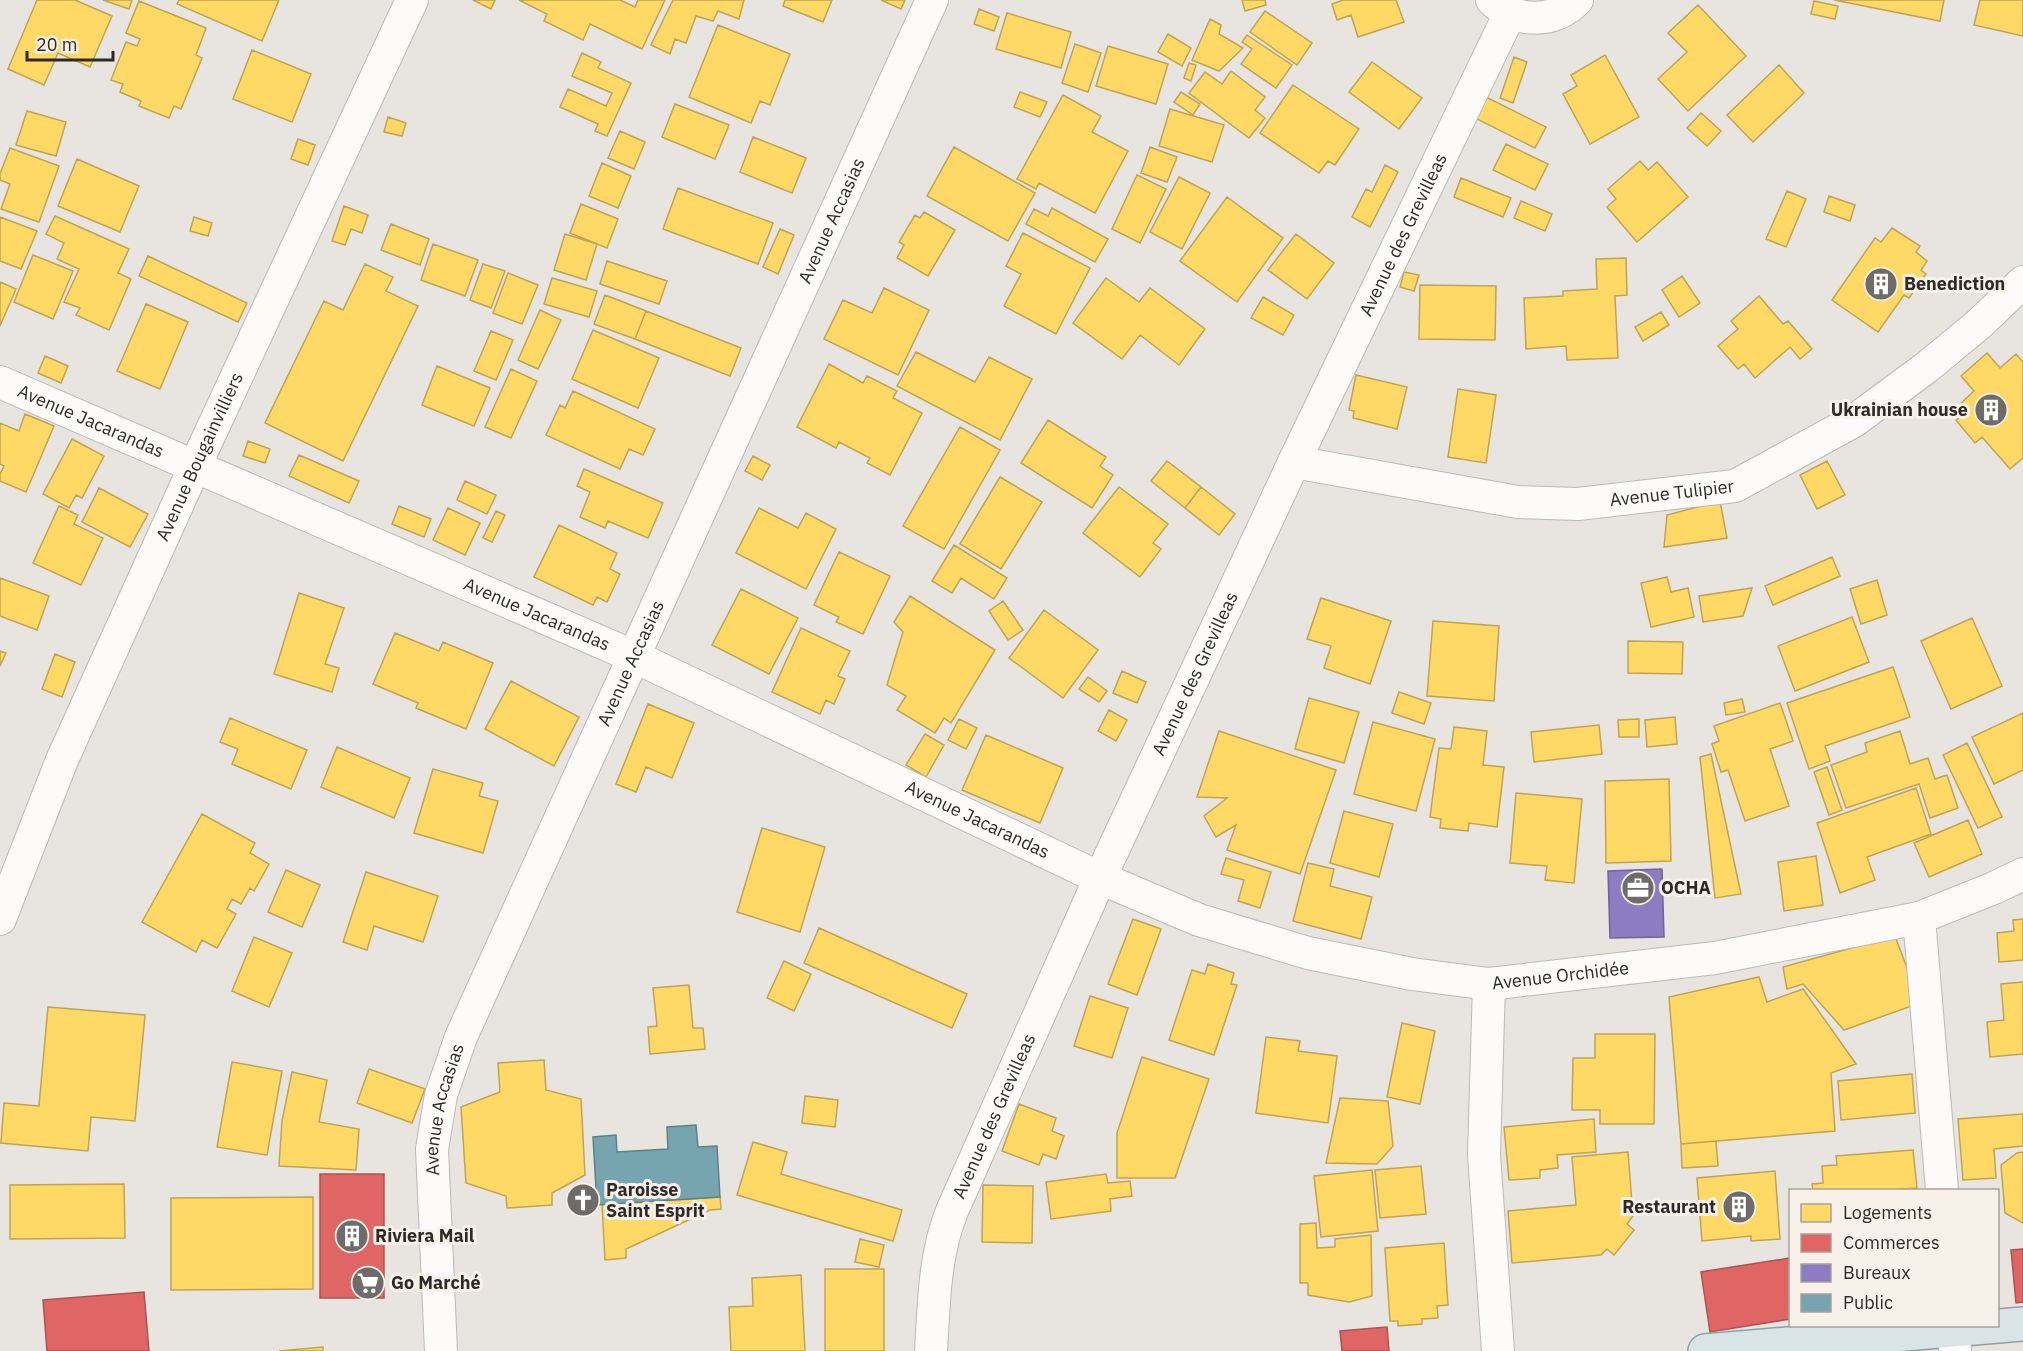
<svg xmlns="http://www.w3.org/2000/svg" width="2023" height="1351" font-family="'IBM Plex Sans',sans-serif">
<style>
.homes{fill:#ffd966;stroke:#c0a453;stroke-width:1.5}
.shops{fill:#e06666;stroke:#aa5453;stroke-width:1.5}
.offices{fill:#8e7cc3;stroke:#716394;stroke-width:1.5}
.public{fill:#76a5af;stroke:#608086;stroke-width:1.5}
.lines{fill:none;stroke-linecap:round;stroke-linejoin:round}
.minor-casing{stroke:#bcb9b6;stroke-width:34}
.major-casing{stroke:#8da1a2;stroke-width:36}
.minor{stroke:#fcfbfa;stroke-width:32}
.major{stroke:#d8e4e5;stroke-width:33}
.labels{text-anchor:middle;stroke-width:6;stroke-linejoin:round;paint-order:stroke}
.street-label{font-size:18px;fill:#2d2a27;stroke:#f8f1e9}
.poi-label{font-size:18px;font-weight:bold;fill:#2d2a27;stroke:#f8f1e9;text-anchor:start}
</style>
<rect width="100%" height="100%" fill="#e8e4e0"/>
<path class="homes" d="M37 0H75L112 16 90 67 58 53 44 85 8 69Z
M103 0H132L129 9Z
M179 0H279L262 41 177 4Z
M473 0H495L491 9Z
M519 0H620L635 7 638 0H665L642 49 590 24 583 40 544 21 547 14Z
M673 0H744L739 19 718 11 713 21 696 16 686 43 675 39 670 54 651 45Z
M785 0H832L823 22 783 6Z
M881 0H905L901 9Z
M1242 0H1265L1266 5 1245 11Z
M1343 0H1396L1404 22 1358 37 1351 15 1337 20 1332 4Z
M1834 0H1944L1940 21Z
M1980 0H2023V36L1974 25Z
M139 1 206 28 196 55 202 58 181 109 174 106 169 118 139 106 141 101 120 92 123 84 111 80 126 42 137 46 140 39 126 33Z
M1814 1 1838 6 1835 19 1811 14Z
M1698 5 1746 56 1688 111 1658 79 1687 52 1668 33Z
M979 9 999 17 994 31 974 24Z
M1265 11 1312 43 1297 65 1250 32Z
M1007 13 1071 32 1061 68 996 49Z
M1210 19 1221 25 1219 34 1243 48 1219 71 1192 60Z
M718 25 790 54 770 105 760 101 751 123 689 97Z
M1168 34 1191 48 1182 66 1158 52Z
M1247 35 1292 65 1276 88 1241 64 1252 49 1242 42Z
M1075 44 1101 53 1088 92 1062 83Z
M1108 46 1168 64 1156 104 1096 86Z
M252 50 311 74 292 122 233 99Z
M582 53 601 62 598 68 631 83 607 136 595 131 598 124 560 107 568 89 606 106 612 93 572 76Z
M1605 55 1639 117 1590 144 1563 94 1577 86 1571 75Z
M1514 57 1527 62 1513 103 1500 98Z
M1372 62 1422 98 1399 129 1349 92Z
M1189 63 1196 65 1191 81 1184 78Z
M1779 65 1804 93 1753 142 1727 115Z
M1231 71 1265 97 1255 110 1265 118 1249 138 1189 93 1205 72 1222 84Z
M1293 85 1359 129 1335 165 1328 161 1319 173 1260 133Z
M1020 92 1047 102 1040 117 1014 107Z
M1181 92 1200 104 1193 115 1174 102Z
M1063 95 1101 116 1092 132 1128 151 1095 213 1039 183 1036 189 1017 179Z
M1484 96 1546 127 1535 148 1473 117Z
M675 104 729 125 715 159 662 137Z
M1170 109 1224 125 1212 162 1159 146Z
M27 111 66 122 56 156 16 145Z
M1701 113 1721 131 1707 146 1687 128Z
M388 117 406 123 402 136 384 132Z
M620 131 645 142 634 169 608 158Z
M753 137 806 158 792 193 740 172Z
M298 139 315 145 308 165 291 159Z
M1506 144 1548 164 1535 190 1493 170Z
M954 147 1035 193 1008 241 927 196Z
M1150 147 1177 157 1167 182 1141 173Z
M10 148 59 166 39 222 1 209 10 184 0 180V174Z
M77 159 139 186 120 232 58 206Z
M1640 161 1648 170 1657 162 1688 197 1637 242 1607 207 1616 199 1608 189Z
M602 163 631 176 618 208 589 196Z
M1385 165 1398 172 1370 227 1352 217 1366 189 1372 192Z
M1137 175 1166 189 1140 243 1112 229Z
M1179 177 1210 193 1182 249 1150 232Z
M1461 178 1511 198 1503 217 1454 197Z
M678 188 773 223 758 264 663 229Z
M1787 191 1806 199 1786 247 1766 239Z
M1829 196 1855 205 1850 221 1824 212Z
M1227 197 1283 238 1237 302 1180 261Z
M1521 201 1552 214 1545 231 1514 218Z
M581 204 618 219 607 248 570 233Z
M344 206 368 215 362 233 351 229 345 245 332 241Z
M1052 208 1108 239 1095 262 1026 224 1034 209 1048 216Z
M924 212 955 230 928 276 897 258 904 245 899 242 915 215 920 218Z
M55 216 129 249 118 273 131 279 109 330 76 315 80 308 64 302 79 269 57 259 64 243 46 234Z
M0 217 37 231 21 269 0 261Z
M194 217 212 223 208 236 190 231Z
M391 224 429 239 420 265 381 250Z
M1892 228 1920 246 1916 252 1927 261 1921 270 1926 274 1909 298 1904 295 1878 332 1832 300 1875 238 1881 242Z
M780 229 794 235 778 274 763 267Z
M1023 233 1090 268 1056 334 1004 306 1021 274 1006 266Z
M565 234 597 244 586 280 554 270Z
M1296 234 1334 263 1307 299 1268 270Z
M433 244 478 260 465 296 421 280Z
M33 255 73 271 53 319 14 302Z
M148 256 247 303 238 322 139 276Z
M1626 258 1627 295 1615 296 1618 358 1567 360 1566 346 1526 349 1524 298 1563 296V291L1597 289 1596 259Z
M607 261 667 281 659 304 600 284Z
M365 264 393 277 386 291 418 306 343 461 265 423 324 301 343 310Z
M483 264 505 271 491 308 470 300Z
M1404 272 1419 275 1414 291 1400 287Z
M508 273 538 285 522 324 493 313Z
M1682 276 1700 303 1679 317 1662 290Z
M552 278 597 291 589 317 544 304Z
M1106 278 1139 302 1150 288 1205 329 1179 365 1140 335 1122 359 1073 323Z
M0 282 16 289 0 326Z
M1420 285 1496 286 1495 340 1419 339Z
M884 288 929 310 898 375 824 339 843 300 872 313Z
M605 295 646 311 635 339 594 324Z
M1759 296 1783 324 1788 321 1812 349 1800 359 1790 347 1755 378 1744 364 1738 369 1718 346 1738 329 1731 321Z
M1263 297 1294 315 1283 335 1251 318Z
M146 304 188 322 160 389 117 371Z
M540 310 561 320 538 369 518 360Z
M646 311 741 348 730 376 635 339Z
M1661 312 1669 325 1643 341 1635 327Z
M593 330 659 358 638 408 572 379Z
M491 331 513 340 496 380 474 371Z
M916 352 975 382 989 357 1032 379 1000 440 897 386Z
M1987 353 2000 368 2016 354 2023 362V458L2010 469 1982 437 1975 443 1956 420 1963 414 1957 407 1974 391 1961 376Z
M45 356 68 366 61 383 38 373Z
M829 364 863 383 867 376 897 391 893 398 922 413 890 475 867 463 870 458 839 442 836 448 797 427Z
M437 366 490 388 474 426 422 405Z
M511 369 537 381 511 438 485 427Z
M1356 375 1407 387 1397 429 1353 418 1354 411 1349 410Z
M1458 389 1496 395 1486 463 1448 457Z
M573 391 655 429 643 455 629 449 620 469 546 435 560 405 565 408Z
M25 414 54 426 26 492 0 481V474L4 466 0 464V423L19 431Z
M1048 420 1106 457 1100 466 1113 475 1092 508 1021 463Z
M960 427 1000 450 944 549 903 526Z
M72 439 104 456 82 498 76 495 69 508 43 494Z
M248 441 270 449 265 463 243 456Z
M299 455 359 481 349 503 289 476Z
M753 456 770 465 762 480 745 471Z
M1167 461 1201 487 1185 508 1151 481Z
M1827 461 1845 495 1817 509 1800 475Z
M584 469 663 503 648 538 608 521 605 528 580 517 590 492 577 486Z
M1000 477 1042 502 1001 569 960 544Z
M465 481 496 495 487 514 457 500Z
M1119 487 1168 524 1153 543 1161 549 1140 577 1083 533Z
M1201 487 1235 514 1219 535 1185 508Z
M99 488 148 514 130 547 82 522Z
M1720 501 1727 538 1664 547 1667 515Z
M59 506 78 515 74 524 103 538 81 585 33 563Z
M399 506 431 519 424 537 392 524Z
M448 508 480 523 465 555 433 540Z
M759 508 798 528 806 513 836 529 806 589 736 553Z
M496 511 505 515 492 542 483 538Z
M559 525 617 553 610 569 620 574 607 602 597 597 593 605 534 577Z
M954 545 1007 578 994 599 961 578 952 593 932 581Z
M839 552 890 576 863 634 836 622 839 617 814 605Z
M1832 557 1840 576 1773 605 1765 586Z
M1667 577 1671 592 1688 588 1694 617 1651 627 1641 583Z
M0 578 49 596 37 630 0 616Z
M1877 580 1887 615 1861 624 1850 589Z
M1752 588 1743 616 1703 622 1699 596Z
M741 589 798 618 769 674 712 645Z
M299 593 344 608 325 664 339 668 332 692 274 674Z
M910 596 995 650 951 723 944 718 935 733 897 710 906 696 887 685 903 632 894 622Z
M1321 598 1391 621 1370 684 1324 668 1331 646 1307 639Z
M1003 601 1023 630 1008 640 989 611Z
M1044 610 1098 650 1063 698 1009 658Z
M1852 617 1869 662 1795 691 1778 646Z
M1972 618 2002 686 1951 709 1921 641Z
M1433 621 1499 626 1494 701 1427 696Z
M801 628 850 651 838 676 845 679 834 704 826 700 820 714 772 692Z
M395 633 439 651 443 642 493 663 466 729 416 708 418 703 373 684Z
M1628 641 1683 642 1682 674 1628 673Z
M0 651 6 653 0 666Z
M55 654 75 662 62 697 42 689Z
M1893 667 1910 717 1825 746 1830 761 1809 769 1787 703Z
M1122 671 1146 682 1137 703 1113 693Z
M1088 677 1107 691 1099 702 1079 689Z
M511 681 579 717 554 766 485 729Z
M1399 692 1431 703 1424 724 1392 713Z
M1309 698 1359 712 1344 763 1295 749Z
M1742 699 1745 712 1726 715 1724 703Z
M1780 703 1793 741 1770 749 1789 806 1745 821 1728 770 1721 772 1712 744 1719 741 1714 726Z
M648 704 694 723 672 778 646 767 636 792 616 784Z
M1109 710 1127 720 1116 741 1098 731Z
M2023 713V770L1994 784 1972 737Z
M1675 717 1677 744 1647 747 1645 720Z
M230 718 307 750 291 789 232 764 238 749 220 742Z
M959 719 977 728 966 749 948 740Z
M1639 719V737H1619L1618 720Z
M1373 722 1435 739 1416 811 1354 794Z
M1599 725 1602 754 1534 762 1531 732Z
M1454 727 1487 731 1483 765 1504 767 1497 827 1469 823 1468 831 1440 828 1441 819 1430 817 1439 748 1451 749Z
M1219 731 1336 770 1300 874 1227 850 1236 825 1216 837 1204 816 1227 798 1197 797Z
M1900 731 1910 764 1928 758 1935 779 1947 775 1958 808 1930 818 1919 784 1846 808 1831 765 1867 752 1865 743Z
M925 734 944 745 926 777 906 765Z
M986 735 1063 768 1040 823 962 790Z
M1967 743 2002 817 1978 828 1943 755Z
M337 747 410 778 394 818 321 787Z
M1711 754 1741 894 1715 898 1700 757Z
M1827 767 1842 810 1829 815 1814 772Z
M433 769 483 783 479 796 498 801 483 853 414 833Z
M1669 779 1671 861 1606 863 1605 781Z
M1916 788 1931 834 1867 857 1875 880 1840 893 1817 823Z
M1516 793 1582 799 1574 883 1545 880 1547 866 1510 863Z
M1344 811 1393 824 1379 877 1330 863Z
M202 814 255 843 250 853 269 864 254 891 250 888 241 904 232 899 227 909 236 914 217 948 202 940 196 952 142 922Z
M1968 820 1982 854 1929 877 1914 843Z
M762 828 825 847 800 932 737 912Z
M1816 856 1823 905 1784 911 1778 862Z
M1226 858 1271 872 1260 908 1238 901 1244 880 1221 874Z
M1308 863 1334 869 1330 886 1372 897 1361 939 1293 921Z
M286 870 320 885 302 927 268 912Z
M366 872 438 896 423 942 374 926 367 950 343 942Z
M1133 919 1161 929 1137 995 1108 984Z
M2023 919V960L1999 962 1997 933 2014 931 2013 920Z
M819 928 967 994 952 1028 804 963Z
M1895 936 1920 1003 1844 1030 1803 984 1787 989 1783 967Z
M254 937 292 953 269 1007 232 991Z
M784 961 811 974 794 1011 767 998Z
M1208 964 1234 973 1231 984 1237 985 1214 1055 1169 1040 1192 970 1205 974Z
M1759 977 1767 1002 1803 989 1856 1064 1831 1073 1835 1131 1681 1144 1669 997Z
M2023 982V1054L1990 1057 1987 1022 2004 1020 2001 984Z
M689 985 693 1028H703L705 1049 650 1054 648 1027 657 1026 653 988Z
M1090 996 1128 1008 1112 1058 1074 1046Z
M48 1007 145 1015 135 1121 91 1117 88 1151 1 1143 4 1103 39 1106Z
M1402 1023 1435 1031 1420 1104 1387 1097Z
M1595 1034H1655L1654 1124H1600V1110H1572L1573 1058H1595Z
M1266 1037 1300 1041 1298 1051 1337 1056 1328 1123 1256 1113Z
M1142 1057 1209 1079 1175 1178H1117V1133Z
M544 1060 546 1090 581 1099 585 1175 552 1193V1205L507 1208 506 1196 466 1183 461 1107 500 1092 498 1063Z
M232 1062 282 1071 267 1155 217 1147Z
M369 1069 425 1089 412 1123 357 1103Z
M292 1072 327 1080 319 1122 359 1129 356 1170 279 1166 282 1121Z
M1912 1074 1915 1113 1841 1120 1838 1081Z
M805 1096 838 1100 835 1127 802 1123Z
M1340 1098 1388 1101 1393 1146 1377 1164 1326 1163Z
M1019 1104 1056 1118 1052 1131 1064 1136 1056 1159 1043 1154 1039 1165 1002 1151Z
M2023 1114V1146L1994 1149 1996 1178 1963 1180 1958 1119Z
M1594 1119 1596 1152 1557 1155 1558 1168 1540 1170V1178L1509 1180 1504 1127Z
M1716 1141 1718 1166 1682 1168 1681 1144Z
M753 1142 787 1152 781 1174 902 1210 893 1241 737 1195Z
M1913 1150 1917 1188 1889 1190H1813L1812 1184 1823 1183 1822 1166 1837 1165 1836 1156Z
M1628 1152 1633 1216 1627 1224 1634 1230 1614 1255 1607 1249 1601 1255 1512 1263 1508 1211 1576 1205 1572 1157Z
M2023 1152V1223L2005 1213 2001 1165 2017 1153Z
M1421 1166 1426 1214 1380 1218 1375 1170Z
M1372 1170 1378 1231 1321 1237 1314 1176Z
M1775 1171 1780 1239 1751 1241V1236L1702 1241 1697 1178Z
M1106 1174 1108 1183 1130 1181 1132 1196 1110 1199 1111 1211 1051 1219 1046 1182Z
M124 1184 125 1238 10 1239V1185Z
M983 1185 1033 1186 1032 1243 982 1242Z
M313 1197V1289L171 1290V1198Z
M720 1197 721 1209 710 1210 626 1249V1258L605 1260 602 1204Z
M1316 1223 1317 1248 1335 1247V1239L1371 1235 1372 1296 1349 1302 1308 1295V1283H1300V1224Z
M860 1239 884 1245 879 1267 855 1262Z
M1444 1243 1448 1305 1437 1306 1438 1318 1422 1319V1324L1398 1326V1321H1390L1385 1248Z
M825 1269H884V1351H825Z
M801 1275 805 1351H731L729 1307 753 1306 752 1278Z
M323 1347V1351H279Z"/>
<path class="shops" d="M320 1174H384V1298H320Z
M2023 1249V1302L2016 1303 2011 1250Z
M1790 1258V1319L1710 1332 1701 1272Z
M144 1292 149 1351H47L43 1300Z
M1387 1327 1389 1351H1342L1340 1331Z"/>
<path class="offices" d="M1662 869 1664 937 1610 938 1608 871Z"/>
<path class="public" d="M696 1125 698 1147 717 1146 720 1197 597 1205 593 1137 616 1135 617 1152 668 1149 667 1127Z"/>
<g class="lines">
<defs>
<g id="minor">
<path d="M1492 0C1515 23 1554 24 1577 0"/>
<path id="s1" d="M0 382 633 656 1100 878 1199 920 1308 953 1412 974 1489 984 1715 958 1919 918 1994 888 2023 874"/>
<path id="s2" d="M1294 462 1518 502 1578 504 1735 486 1854 421 1927 367 1979 324 2023 282"/>
<path d="M1919 918 1942 1190"/>
<path id="s3" d="M0 919 62 760 195 466 412 0"/>
<path d="M1489 984 1484 1155 1498 1351"/>
<path d="M1954 1326 1955 1351"/>
<path id="s4" d="M441 1351 432 1149 441 1095 461 1037 932 0"/>
<path id="s5" d="M931 1351C934 1303 934 1256 952 1211L1100 878 1294 462 1510 13"/>
</g>
<path id="major" d="M1705 1351 2023 1324"/>
</defs>
<use href="#minor" class="minor-casing"/>
<use href="#major" class="major-casing"/>
<use href="#minor" class="minor"/>
<use href="#major" class="major"/>
</g>
<defs>
<symbol id="building-disc" viewBox="-11 -11 22 22"><circle r="9.5" fill="#6e6b68" stroke="#f8f1e9"/><path d="M-4-6H4V6H1V3H-1V6H-4ZM-2.5-4.3h1.7v1.8h-1.7ZM.8-4.3h1.7v1.8H.8ZM-2.5-1h1.7V.8h-1.7ZM.8-1h1.7V.8H.8Z" fill="#fff"/></symbol>
<symbol id="office-disc" viewBox="-11 -11 22 22"><circle r="9.5" fill="#6e6b68" stroke="#f8f1e9"/><path d="M-6-3h4V-5.5h4V-3h4V5H-6ZM-1-4.5V-3h2v-1.5ZM-6 0V1H6V0Z" fill="#fff"/></symbol>
<symbol id="church-disc" viewBox="-11 -11 22 22"><circle r="9.5" fill="#6e6b68" stroke="#f8f1e9"/><path d="M-1.2-6h2.4v3.5h3.3v2.4h-3.3V6h-2.4V-.1h-3.3v-2.4h3.3Z" fill="#fff"/></symbol>
<symbol id="supermarket-disc" viewBox="-11 -11 22 22"><circle r="9.5" fill="#6e6b68" stroke="#f8f1e9"/><path d="M-6-5.5h2.5l.6 2H6L4.5 2H-2.5L-4.4-4H-6ZM-1.5 3.2a1.3 1.3 0 1 0 .1 0ZM3 3.2a1.3 1.3 0 1 0 .1 0Z" fill="#fff"/></symbol>
</defs>
<g fill-rule="evenodd">
<use href="#building-disc" x="1862" y="265" width="38" height="38"/>
<use href="#building-disc" x="1972" y="391" width="38" height="38"/>
<use href="#office-disc" x="1619" y="869" width="38" height="38"/>
<use href="#church-disc" x="564" y="1181" width="38" height="38"/>
<use href="#building-disc" x="1720" y="1188" width="38" height="38"/>
<use href="#building-disc" x="333" y="1217" width="38" height="38"/>
<use href="#supermarket-disc" x="349" y="1264" width="38" height="38"/>
</g>
<g class="labels">
<g class="street-label">
<text dy="6" stroke="none"><textPath href="#s4" startOffset="1215">Avenue Accasias</textPath></text>
<text dy="6" stroke="none"><textPath href="#s5" startOffset="1218">Avenue des Grevilleas</textPath></text>
<text dy="6" stroke="none"><textPath href="#s1" startOffset="99">Avenue Jacarandas</textPath></text>
<text dy="6" stroke="none"><textPath href="#s3" startOffset="504">Avenue Bougainvilliers</textPath></text>
<text dy="6" stroke="none"><textPath href="#s2" startOffset="382">Avenue Tulipier</textPath></text>
<text dy="6" stroke="none"><textPath href="#s1" startOffset="585">Avenue Jacarandas</textPath></text>
<text dy="6" stroke="none"><textPath href="#s4" startOffset="729">Avenue Accasias</textPath></text>
<text dy="6" stroke="none"><textPath href="#s5" startOffset="732">Avenue des Grevilleas</textPath></text>
<text dy="6" stroke="none"><textPath href="#s1" startOffset="1071">Avenue Jacarandas</textPath></text>
<text dy="6" stroke="none"><textPath href="#s1" startOffset="1684">Avenue Orchidée</textPath></text>
<text dy="6" stroke="none"><textPath href="#s4" startOffset="243">Avenue Accasias</textPath></text>
<text dy="6" stroke="none"><textPath href="#s5" startOffset="246">Avenue des Grevilleas</textPath></text>
</g>
<g class="poi-label">
<text x="1904" y="290">Benediction</text>
<text x="1968" y="416" text-anchor="end">Ukrainian house</text>
<text x="1661" y="894">OCHA</text>
<text x="606" y="1196">Paroisse<tspan x="606" dy="21">Saint Esprit</tspan></text>
<text x="1716" y="1213" text-anchor="end">Restaurant</text>
<text x="375" y="1242">Riviera Mail</text>
<text x="391" y="1289">Go Marché</text>
</g>
</g>
<rect x="1789" y="1189" width="210" height="138" fill="#f8f1e9" stroke="#a7a19b" stroke-width="1.5"/>
<rect x="1801" y="1204" width="30" height="18" fill="#ffd966" stroke="#a7a19b" stroke-width="1.5"/>
<text x="1843" y="1219" font-size="18" fill="#2d2a27">Logements</text>
<rect x="1801" y="1234" width="30" height="18" fill="#e06666" stroke="#a7a19b" stroke-width="1.5"/>
<text x="1843" y="1249" font-size="18" fill="#2d2a27">Commerces</text>
<rect x="1801" y="1264" width="30" height="18" fill="#8e7cc3" stroke="#a7a19b" stroke-width="1.5"/>
<text x="1843" y="1279" font-size="18" fill="#2d2a27">Bureaux</text>
<rect x="1801" y="1294" width="30" height="18" fill="#76a5af" stroke="#a7a19b" stroke-width="1.5"/>
<text x="1843" y="1309" font-size="18" fill="#2d2a27">Public</text>
<path d="M27 51v9h86v-9" fill="none" stroke="#2d2a27" stroke-width="3"/>
<text x="36" y="51" font-size="18" fill="#2d2a27" stroke="#f8f1e9" stroke-width="4.5" paint-order="stroke">20 m</text>
</svg>
